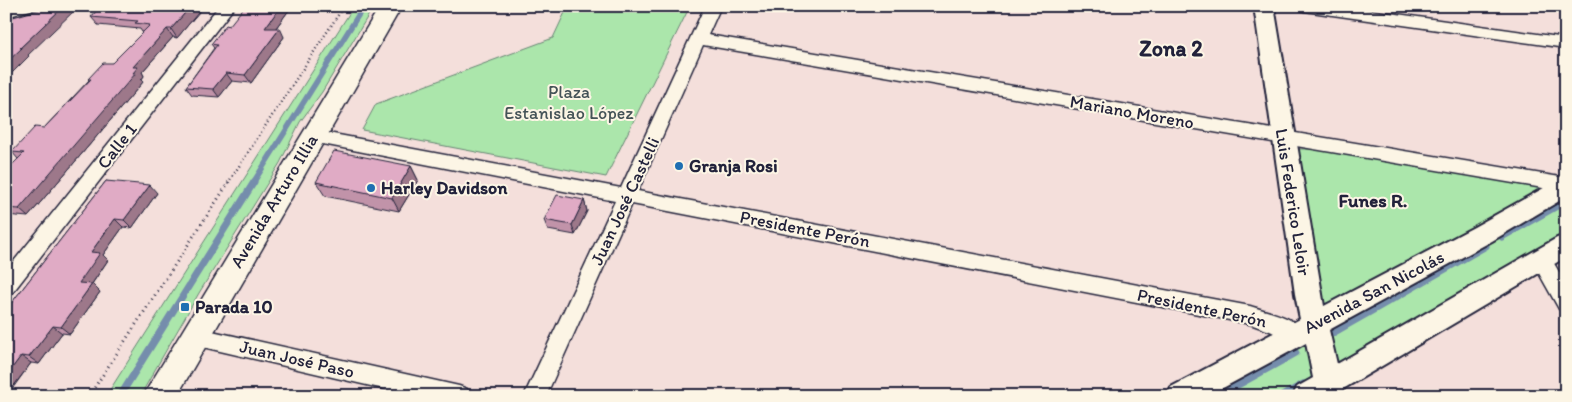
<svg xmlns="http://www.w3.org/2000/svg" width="1572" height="402" font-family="Itim,sans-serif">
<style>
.green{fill:#abe6ab;stroke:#668473}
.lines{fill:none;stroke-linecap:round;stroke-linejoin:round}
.stream-far1{stroke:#758dac;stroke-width:5.5}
.stream{stroke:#758dac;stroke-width:7}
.minor-casing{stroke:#22223b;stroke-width:3}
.tertiary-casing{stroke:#22223b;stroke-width:4}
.secondary-casing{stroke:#22223b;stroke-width:3}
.path-far1{stroke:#22223b;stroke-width:2.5;stroke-dasharray:1 3;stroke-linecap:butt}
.path{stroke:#22223b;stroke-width:3;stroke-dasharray:1 4;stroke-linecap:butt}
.minor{fill:#fcf5e5;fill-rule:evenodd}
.tertiary{fill:#fcf5e5;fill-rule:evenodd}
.secondary{fill:#fcf5e5;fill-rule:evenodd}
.wall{fill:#c193a9;stroke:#22223b}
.shaded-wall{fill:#9d788a;stroke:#22223b}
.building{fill:#e0abc5;stroke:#22223b}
.poi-dot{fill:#1f6fb2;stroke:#fcf5e5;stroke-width:2}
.labels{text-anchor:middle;stroke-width:4;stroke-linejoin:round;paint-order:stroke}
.park-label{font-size:18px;fill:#445357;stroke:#fcf5e5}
.street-label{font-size:18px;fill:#22223b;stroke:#fcf5e5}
.poi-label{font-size:18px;font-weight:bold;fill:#22223b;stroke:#fcf5e5;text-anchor:start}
.neighbourhood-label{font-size:19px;font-weight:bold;fill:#22223b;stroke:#fcf5e5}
.district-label{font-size:22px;font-weight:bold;fill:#22223b;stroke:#fcf5e5}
</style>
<rect width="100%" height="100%" fill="#f4dfdb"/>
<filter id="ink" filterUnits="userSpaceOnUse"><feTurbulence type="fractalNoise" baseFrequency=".02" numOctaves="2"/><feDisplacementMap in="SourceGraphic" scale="10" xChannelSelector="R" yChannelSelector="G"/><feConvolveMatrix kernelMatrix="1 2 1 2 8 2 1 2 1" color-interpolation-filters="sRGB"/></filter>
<g filter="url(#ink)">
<path class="green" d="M354 6H374L322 92 300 122 280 163 199 293 140 396H106Z
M568 6H690L606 177 362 130 376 104 553 38Z
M1299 149H1313L1546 189 1321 310 1294 154Z
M1566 192V237L1336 366 1324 326Z
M1300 342C1310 347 1315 370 1313 381L1289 396H1198Z"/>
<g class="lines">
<path class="stream-far1" d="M253 183 364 6"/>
<path class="stream" d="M1502 237 1566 201
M1333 333 1486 246
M120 396 254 182
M1218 396 1296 353
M1282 396 1303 384"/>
<defs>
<path id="minor" d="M37 6 34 9 6 17V7Z
M219 6H235L13 292 6 294V271Z
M705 6H721L708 35 1566 178V192L703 45 638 191 1250 306C1267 312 1296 316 1305 334L1301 340 1294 343 1270 331 1250 324 632 204 546 396H524L615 201 312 142 306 141 303 136 306 131 312 130 621 188Z
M1296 6H1341L1566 38V48L1304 11 1299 9Z
M1541 251 1548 253 1566 284V312L1559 309 1531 259 1534 253Z
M194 327 459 386 467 389 470 396H414L194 345 187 343 183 336 187 329Z"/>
<path id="tertiary" d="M1254 6H1274L1324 306 1474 227 1558 180 1566 177V197L1492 241 1329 330 1337 364 1557 238 1566 235V257L1343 389 1345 396H1293L1297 387 1313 378 1306 343 1208 396H1167L1171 387 1300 319 1295 294Z"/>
<path id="secondary" d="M380 6H402L177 396H143Z"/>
</defs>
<use href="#minor" class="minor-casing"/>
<use href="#tertiary" class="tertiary-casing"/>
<use href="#secondary" class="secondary-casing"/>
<path class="path-far1" d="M565 6 605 10 607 6
M454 7 468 8 469 6
M228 183 344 6"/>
<path class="path" d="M89 396 229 182"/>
<use href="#minor" class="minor"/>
<use href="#tertiary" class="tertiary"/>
<use href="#secondary" class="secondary"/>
</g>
<path class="wall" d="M101 6H204L177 38 173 37 142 72 144 76 141 80 143 82 28 217 6 215V171L18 159 12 152 44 128 89 80 88 79 112 63 143 32H142L140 29 98 25 91 17Z
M292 6 276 28 284 37 251 83 232 81 219 97 192 95 186 87 214 48 211 44 229 26Z
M411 166 418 180 399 211 325 196 316 182Z
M106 181 157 193 132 228 123 227 103 255 108 260 92 284 100 292 70 334 62 333 39 364 31 363 7 396 6 310Z
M584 200 587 211 575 235 548 230 544 220Z
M1434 390 1455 396H1430L1429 393Z"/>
<path class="shaded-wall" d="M64 6H72L75 10 28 55 29 56 6 79V63L20 48Z
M191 6H204L177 38 171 29Z
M281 6H292L270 36 265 28Z
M280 28 284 37 251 83 245 75Z
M167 29 173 37 142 72 144 76 141 80 143 82 28 217 19 209 133 73V67Z
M226 73 232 81 219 97 213 89Z
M411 166 418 180 399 211 392 198Z
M150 185 157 193 132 228 124 220Z
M584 200 587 211 575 235 572 225Z
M115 219 123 227 103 255 108 260 87 291 79 283 91 252Z
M6 222 11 226 6 233Z
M92 284 100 292 70 334 61 327Z
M53 326 62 333 39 364 29 357Z
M21 356 31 363 6 396V376Z"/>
<path class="building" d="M52 6H64L20 48H22L6 63V19Z
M101 6H191L171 29H167L133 67H138L133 73H136L19 209 6 208V171L24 153 12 152 35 127 44 128 91 79H88L103 63H112L150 25 135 23 138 21 91 17Z
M245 6H281L265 28H280L245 75 226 73 213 89 186 87 217 45 211 44 226 25 229 26Z
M334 151 411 166 392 198 316 182Z
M106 181 150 185 124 220 115 219 91 252 100 253 79 283 92 284 61 327 53 326 29 357 21 356 6 376V310Z
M557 195 584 200 572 225 544 220Z
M1434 390 1453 391 1455 396H1436Z"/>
</g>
<g class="poi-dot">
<circle cx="679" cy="166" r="5"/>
<circle cx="371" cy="188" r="5"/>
<rect x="180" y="302" width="10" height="10" rx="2.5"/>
</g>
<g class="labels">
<g class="park-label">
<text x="569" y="98">Plaza<tspan x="569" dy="21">Estanislao López</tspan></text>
</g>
<g class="street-label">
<text transform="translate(1132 112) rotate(10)" y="6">Mariano Moreno</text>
<text transform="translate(117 146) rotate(-52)" y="6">Calle 1</text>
<text transform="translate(274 201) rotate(-59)" y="6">Avenida Arturo Illia</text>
<text transform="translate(625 201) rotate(-65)" y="6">Juan José Castelli</text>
<text transform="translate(1293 202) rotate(81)" y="6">Luis Federico Leloir</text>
<text transform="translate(805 229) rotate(11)" y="6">Presidente Perón</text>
<text transform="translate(1374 292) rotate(-28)" y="6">Avenida San Nicolás</text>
<text transform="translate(1202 308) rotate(12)" y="6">Presidente Perón</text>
<text transform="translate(297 359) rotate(13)" y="6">Juan José Paso</text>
</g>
<g class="poi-label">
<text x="689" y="172">Granja Rosi</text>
<text x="381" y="194">Harley Davidson</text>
<text x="195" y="313">Parada 10</text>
</g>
<g class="neighbourhood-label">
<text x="1373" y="207">Funes R.</text>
</g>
<g class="district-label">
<text x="1171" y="56">Zona 2</text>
</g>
</g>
<rect width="1572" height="402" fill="none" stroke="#fcf5e5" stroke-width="25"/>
<rect x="12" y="12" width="1547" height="377" fill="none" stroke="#22223b" stroke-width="2" filter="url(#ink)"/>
</svg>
